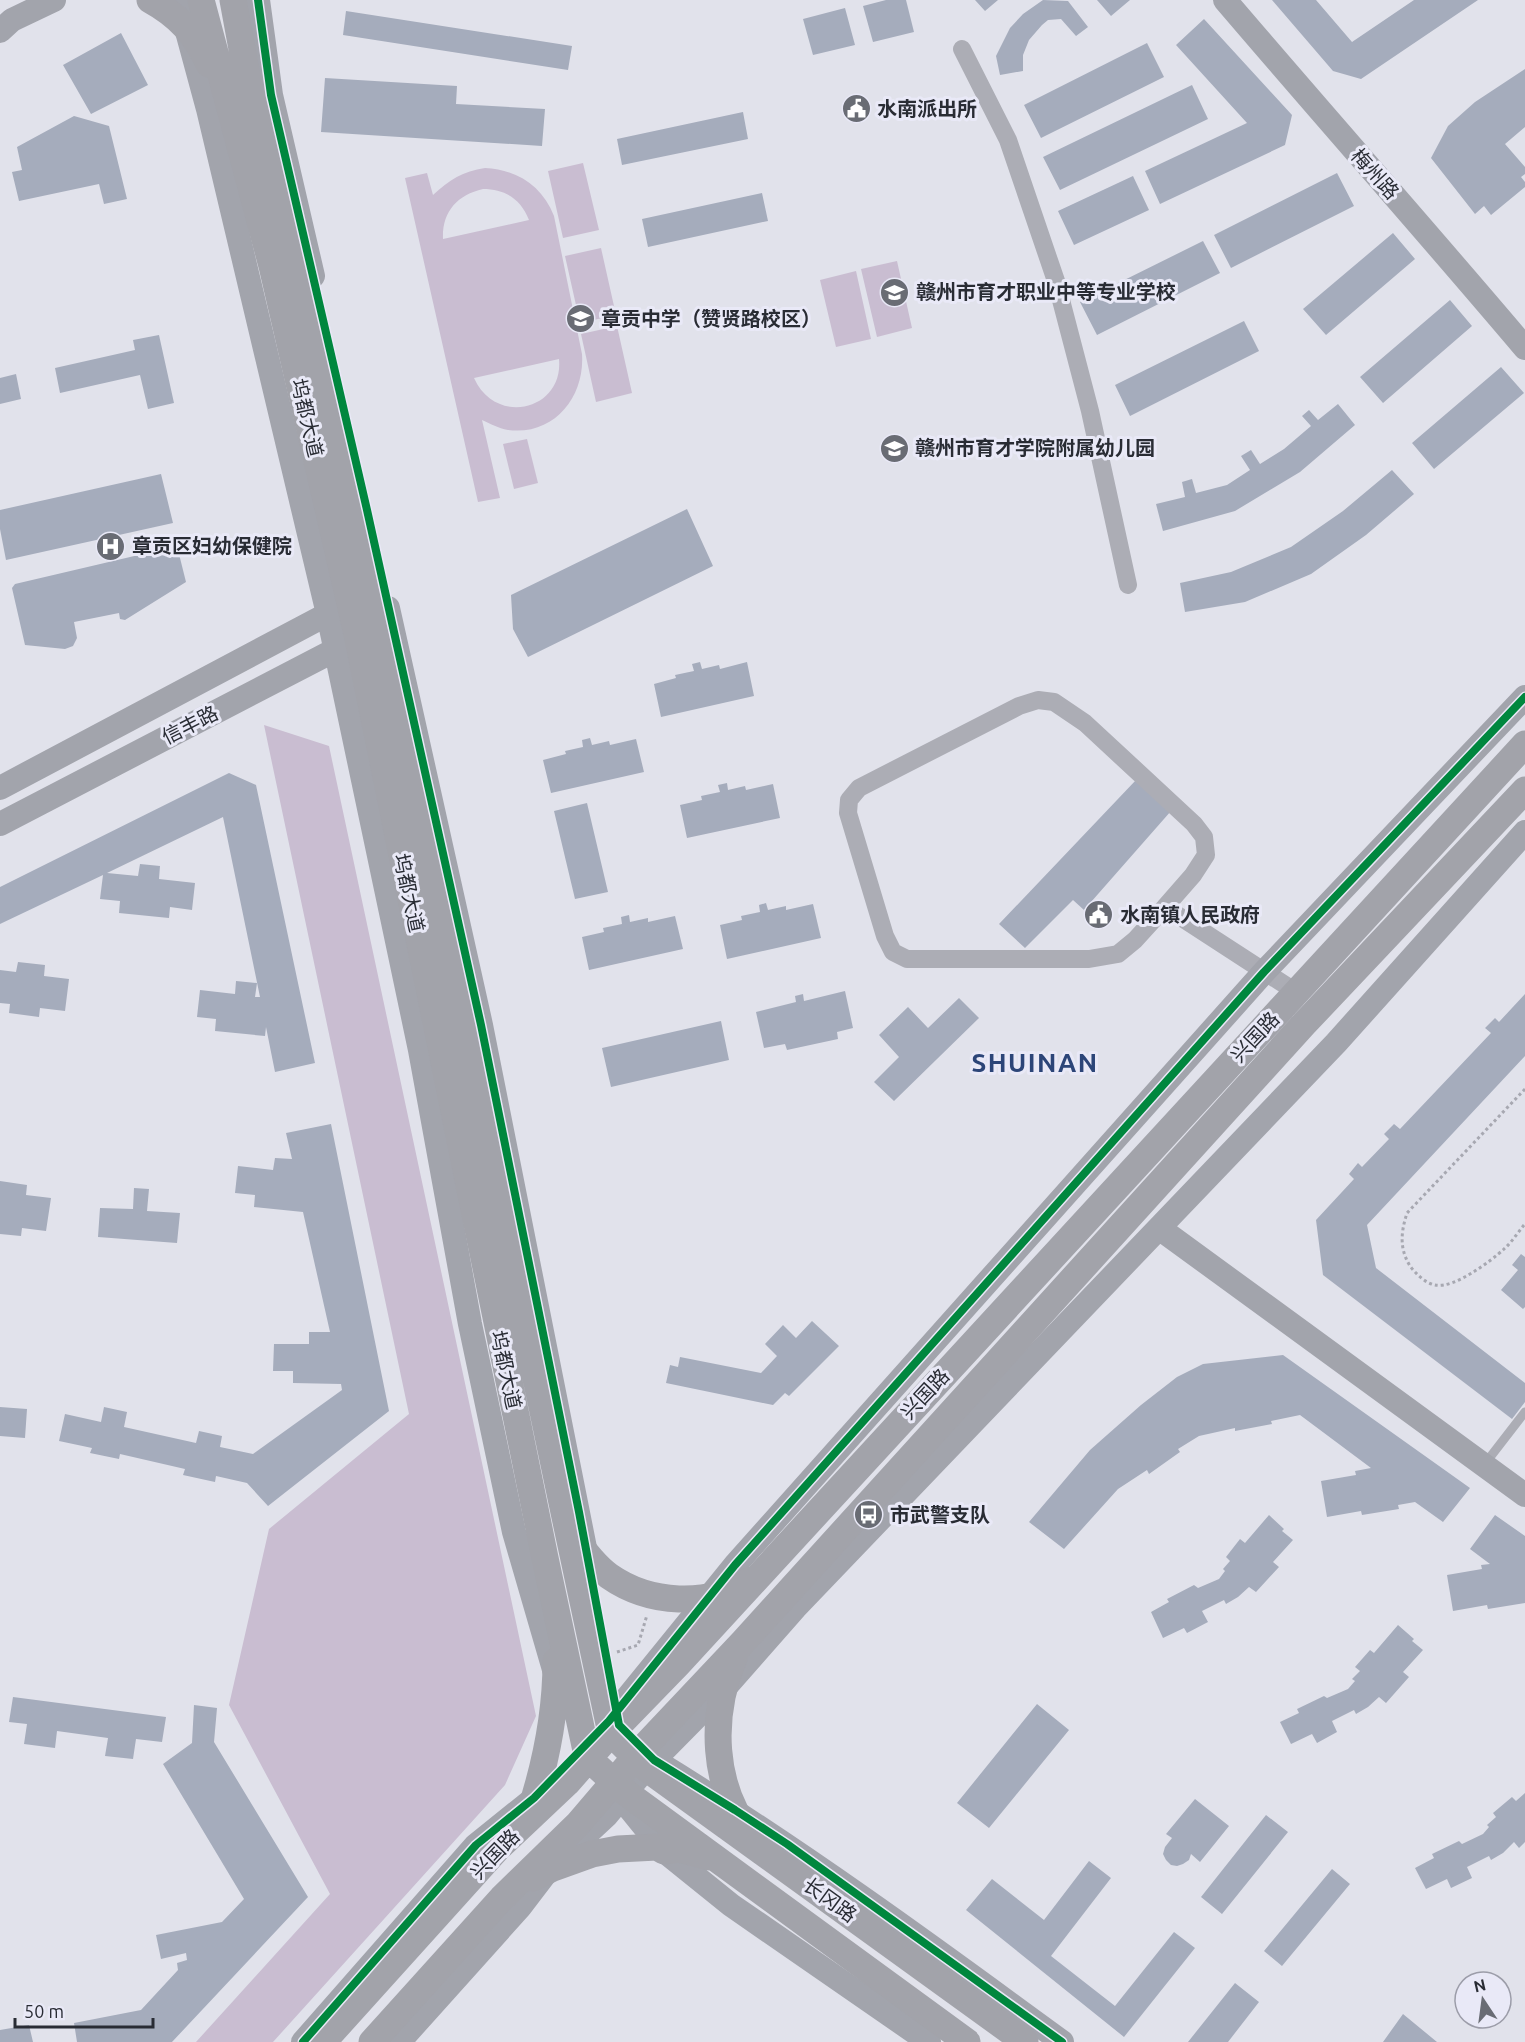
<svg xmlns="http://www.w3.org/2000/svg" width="1525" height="2042" font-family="Ubuntu,'Noto Sans SC',sans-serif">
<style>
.green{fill:#c9bdd1;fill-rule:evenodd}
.building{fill:#a5acbc}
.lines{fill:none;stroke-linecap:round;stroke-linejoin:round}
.path{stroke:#a7a8b1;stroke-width:3;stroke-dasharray:3 3;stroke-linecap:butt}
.lane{stroke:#acadb5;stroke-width:9}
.street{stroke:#acadb5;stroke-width:18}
.secondary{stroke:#a2a4ac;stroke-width:24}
.primary{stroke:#a2a3aa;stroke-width:27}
.cycleway-casing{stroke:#e9e9f7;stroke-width:11}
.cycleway{stroke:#00873e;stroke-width:8}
.labels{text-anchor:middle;stroke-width:6;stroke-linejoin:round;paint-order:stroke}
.poi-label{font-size:20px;font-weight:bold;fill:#292c34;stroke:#e9e9f7;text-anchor:start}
.street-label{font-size:20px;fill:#292c34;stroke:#e9e9f7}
.district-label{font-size:26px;font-weight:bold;letter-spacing:1.5px;fill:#2c4578;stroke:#e9e9f7}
</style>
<rect width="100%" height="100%" fill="#e1e2eb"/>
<path class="green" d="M583 163 599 230 563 238 548 171Z
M485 168C518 170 542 186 554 216L582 354C585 397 554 436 508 430 498 428 491 424 482 420L500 498 478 502 405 178 427 173 433 195C449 180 463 171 485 168ZM483 189C505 189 521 199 529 220L443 239C442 212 457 195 483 189ZM559 359C564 410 496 427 474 378Z
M601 248 616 315 580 323 565 256Z
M897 261 912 328 877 337 861 269Z
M856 271 871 339 836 347 820 280Z
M617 326 632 393 596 402 581 334Z
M527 439 538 483 514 489 503 444Z
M264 725 329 746 536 1716 505 1785 273 2042H196L330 1894 229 1705 269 1529 409 1414Z"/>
<path class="building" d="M886 0H906L914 32 873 42 863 6Z
M975 0H998L985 11Z
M1043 0 1068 1 1088 27 1076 36 1061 19 1048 20 1042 25 1029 40 1023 55V71L1000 75 996 56 1010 28 1023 14Z
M1097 0H1130L1111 16Z
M1272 0H1316L1352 42 1414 0H1478L1361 79 1333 71Z
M845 8 855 45 813 55 803 19Z
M346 11 572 46 568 70 343 35Z
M1204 19 1292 115 1285 145 1160 204 1145 171 1247 123 1176 45Z
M121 33 148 85 91 114 63 65Z
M1147 43 1164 77 1041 138 1024 105Z
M1525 69V127L1505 144 1525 167V174L1521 177 1525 182V187L1491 215 1484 206 1475 214 1431 158 1448 126 1475 102Z
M325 78 457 86 456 104 545 109 542 146 321 132Z
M1192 85 1208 119 1060 190 1043 157Z
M743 112 748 139 622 165 617 139Z
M74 116 109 126 127 199 104 204 99 184 19 201 12 172 22 170 17 147Z
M1337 173 1354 206 1231 268 1214 235Z
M1133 176 1149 210 1074 245 1058 211Z
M762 193 768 221 648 247 642 219Z
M1393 233 1415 259 1326 335 1303 309Z
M1203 241 1220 273 1097 335 1080 302Z
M1450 300 1472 326 1383 403 1360 377Z
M1244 321 1259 351 1130 416 1115 385Z
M159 335 174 403 148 409 140 375 60 393 55 368 135 350 133 340Z
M1501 367 1524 393 1434 469 1412 443Z
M16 374 21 399 0 404V378Z
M1338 404 1355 425 1300 472 1235 511 1163 531 1156 504 1185 497 1182 482 1192 479 1196 493 1227 485 1250 470 1241 456 1251 450 1260 464 1284 449 1311 426 1302 416 1309 410 1318 420Z
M1392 470 1414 494 1366 535 1311 574 1245 602 1185 612 1180 583 1231 572 1291 547 1343 511Z
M161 474 173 523 6 560 0 529V510Z
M687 509 713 566 528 657 513 629 511 595Z
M177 546 186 582 125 620 120 619 119 613 74 622 77 638 73 646 65 649 25 645 12 588 15 584Z
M700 662 702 669 719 665 720 669 747 662 754 696 661 717 654 684 676 678 675 675 694 671 692 664Z
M590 738 592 745 609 741 610 745 636 739 644 772 551 793 543 760 566 754 565 751 583 747 582 740Z
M229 773 256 785 315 1063 275 1072 266 1027 265 1036 215 1031 216 1019 197 1017 200 990 235 994 236 981 257 983 255 997H260L223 817 107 873 138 876 140 864 160 866 159 879 195 883 192 910 170 907 169 918 119 913 120 901 100 899 103 875 0 924V887Z
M1136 780 1171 811 1084 910 1073 900 1025 948 999 924Z
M727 783 728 790 745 786 746 790 773 784 780 818 687 838 680 805 702 800 701 796 720 792 718 785Z
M587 803 608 892 575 899 554 811Z
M766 903 768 910 786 906V910L813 904 821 938 727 959 720 925 742 920 741 916 760 912 759 905Z
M629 915 630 922 648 918V922L675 916 683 949 589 970 582 937 604 932 603 928 622 924 621 917Z
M18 962 45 965 44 976 69 979 65 1011 40 1008 39 1017 9 1013 10 1004 0 1003V970L16 972Z
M845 991 853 1028 837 1032 838 1039 787 1050 785 1044 764 1048 756 1012 796 1002 795 996 803 994 804 1001Z
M1525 994V1056L1367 1225 1376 1268 1525 1383V1402L1512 1419 1323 1275 1316 1220 1354 1179 1349 1174 1358 1163 1362 1167 1389 1139 1384 1134 1394 1124 1400 1129 1491 1033 1485 1028 1495 1018 1499 1022Z
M959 998 979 1018 894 1101 874 1082 899 1057 879 1035 908 1007 928 1028Z
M721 1021 729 1060 611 1087 602 1048Z
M331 1124 389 1411 268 1506 247 1483 216 1476 215 1482 183 1475 185 1469 120 1454 119 1459 90 1453 92 1448 59 1441 65 1414 101 1422 104 1407 127 1412 124 1427 196 1443 199 1431 222 1436 220 1447 253 1454 342 1390 341 1384 293 1383V1371H273L274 1344H309V1332H330L303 1212 254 1207 255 1195 235 1193 238 1166 273 1170 275 1158 292 1159 286 1133Z
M0 1181 27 1185 26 1195 51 1198 46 1231 22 1228 21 1236 0 1234Z
M134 1188 149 1189 147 1211 180 1213 177 1243 98 1237 100 1208 133 1209Z
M1521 1254 1525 1257V1307L1523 1309 1501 1290 1518 1270 1512 1265Z
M812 1321 839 1346 789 1396 785 1393 773 1405 666 1383 670 1365 678 1367 680 1357 761 1373 777 1356 765 1344 783 1325 796 1338Z
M1283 1355 1470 1488 1443 1522 1415 1502 1398 1505 1399 1509 1362 1515 1361 1511 1327 1517 1321 1481 1356 1475 1355 1471 1371 1468 1300 1415 1271 1421 1272 1424 1235 1431V1428L1199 1436 1178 1449 1180 1452 1149 1474 1147 1470 1118 1489 1064 1549 1029 1522 1090 1450 1141 1405 1177 1377 1203 1364Z
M0 1407 27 1409 25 1438 0 1436Z
M1269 1515 1284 1529 1282 1531 1293 1540 1273 1562 1279 1567 1256 1592 1249 1587 1238 1597 1226 1604 1224 1600 1202 1611 1208 1622 1187 1633 1184 1628 1163 1638 1151 1612 1169 1602 1167 1599 1194 1585 1198 1588 1219 1579 1225 1571 1223 1569 1230 1561 1226 1557 1240 1539 1245 1543Z
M1495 1515 1525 1536V1603L1488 1609 1487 1605 1453 1611 1447 1575 1482 1569 1481 1565 1490 1564 1470 1549Z
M1398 1625 1414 1639 1412 1641 1423 1650 1403 1672 1409 1677 1386 1703 1379 1697 1368 1707 1356 1714 1354 1710 1332 1721 1337 1732 1317 1743 1312 1734 1291 1744 1280 1722 1299 1713 1297 1709 1324 1696 1327 1698 1348 1689 1355 1681 1352 1679 1360 1671 1355 1667 1370 1650 1374 1653Z
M13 1697 166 1717 162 1742 136 1739 133 1759 105 1756 108 1738 57 1731 55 1748 24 1744 27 1724 9 1722Z
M1037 1704 1069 1730 989 1828 957 1803Z
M194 1705 217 1708 214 1742 308 1897 172 2042H77L74 2023 141 2010 178 1970 177 1963 187 1960 186 1953 161 1959 156 1935 222 1922 244 1899 163 1764 192 1743Z
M1525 1793V1842L1519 1848 1514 1842 1503 1853 1491 1860 1489 1856 1467 1867 1472 1878 1451 1888 1447 1879 1426 1889 1415 1868 1434 1858 1432 1854 1459 1841 1462 1844 1483 1834 1489 1827 1487 1825 1496 1817 1493 1813 1512 1797 1516 1801Z
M1195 1799 1229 1826 1200 1862 1191 1854 1189 1860 1183 1864 1177 1866 1171 1865 1166 1860 1163 1854 1165 1847 1172 1838 1166 1834Z
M1266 1815 1288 1832 1222 1914 1201 1897Z
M1089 1861 1111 1878 1051 1956 1115 2006 1174 1932 1195 1948 1124 2037 966 1910 992 1879 1044 1920Z
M1332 1869 1350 1884 1282 1966 1264 1951Z
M1235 1983 1259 2002 1228 2042H1188Z
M1403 2014 1437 2042H1383Z
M29 2025 33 2042H0V2030Z"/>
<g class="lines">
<path class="path" d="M1525 1089 1407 1213C1401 1232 1399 1248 1410 1266 1416 1274 1425 1283 1435 1285 1454 1289 1491 1261 1504 1249 1512 1242 1518 1232 1525 1224
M617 1652 638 1645 647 1615"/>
<path class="lane" d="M1484 1465 1525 1412"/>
<path class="street" d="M962 49 1008 140 1056 281 1090 411 1128 585
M1165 907 1135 940 1118 954 1089 959H907L893 952 885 936 848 813 849 800 859 788 1019 706 1038 700 1054 702 1085 723 1194 824 1204 837 1206 855 1193 875 1165 907 1296 992"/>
<path class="secondary" d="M180 0 185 24 208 109 328 614 420 1050 470 1324 514 1532 557 1680
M258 0 271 95 313 276
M1225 0C1324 116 1426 231 1525 348
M0 31 12 20 54 0
M388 608 481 1025 587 1558
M0 788 341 607
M0 824 335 650 348 640
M1159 1228 1525 1495
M614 1714 735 1565 1264 972 1525 697
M657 1762C797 1848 930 1945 1062 2042
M613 1794 630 1809 664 1851 731 1905 929 2042
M303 2042 476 1845 537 1796
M399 2042 520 1907 549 1869 606 1816 646 1768 722 1691 795 1608 1336 1043 1525 832"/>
<path class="primary" d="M150 0C179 16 195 34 209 64
M201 0 272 266 357 634 545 1558 585 1746 588 1758 625 1792 967 2042
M233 0 247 76 295 257 371 589 565 1517 611 1733 646 1768 1025 2042
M572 1534C583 1550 594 1565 609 1576 649 1604 708 1608 750 1580
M734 1658C710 1716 711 1786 752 1837
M527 1816 530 1812C546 1763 556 1713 556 1661
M533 1878 553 1868 592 1854 618 1849 657 1847 664 1851 679 1849 709 1857
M323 2042 498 1848 567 1783 611 1733 678 1664 1525 744
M372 2042 502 1898 578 1824 642 1749 743 1642 1304 1024 1525 790"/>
<defs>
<path id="cycleway" d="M258 0 271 95 367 510 481 1025 579 1512 619 1725 654 1760 735 1810 787 1844 1062 2042
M303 2042 476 1845 534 1798 609 1721 735 1565 1264 972 1525 697"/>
</defs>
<use href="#cycleway" class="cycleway-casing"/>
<use href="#cycleway" class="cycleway"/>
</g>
<defs>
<symbol id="civic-disc" viewBox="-11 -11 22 22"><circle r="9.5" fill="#696c74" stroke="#e9e9f7"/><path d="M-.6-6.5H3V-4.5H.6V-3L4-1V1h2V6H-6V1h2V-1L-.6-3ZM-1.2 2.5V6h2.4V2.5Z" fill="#fff"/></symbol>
<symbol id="university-disc" viewBox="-11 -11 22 22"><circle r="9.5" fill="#696c74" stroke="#e9e9f7"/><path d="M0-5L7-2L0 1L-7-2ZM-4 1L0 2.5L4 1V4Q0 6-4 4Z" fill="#fff"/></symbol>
<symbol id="school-disc" viewBox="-11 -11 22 22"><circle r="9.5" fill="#696c74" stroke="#e9e9f7"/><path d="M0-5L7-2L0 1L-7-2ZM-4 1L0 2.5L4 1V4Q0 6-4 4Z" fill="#fff"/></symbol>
<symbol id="hospital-disc" viewBox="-11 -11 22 22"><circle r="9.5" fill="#696c74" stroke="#e9e9f7"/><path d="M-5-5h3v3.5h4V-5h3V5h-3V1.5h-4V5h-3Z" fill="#fff"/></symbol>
<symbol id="bus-disc" viewBox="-11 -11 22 22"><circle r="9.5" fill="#696c74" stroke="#e9e9f7"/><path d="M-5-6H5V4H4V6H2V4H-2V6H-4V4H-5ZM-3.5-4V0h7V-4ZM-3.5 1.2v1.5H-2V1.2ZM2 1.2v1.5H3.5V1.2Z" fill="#fff"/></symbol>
</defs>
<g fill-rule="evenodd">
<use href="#civic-disc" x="840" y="92" width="33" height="33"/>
<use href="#university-disc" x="878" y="276" width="33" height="33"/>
<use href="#school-disc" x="564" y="302" width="33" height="33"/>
<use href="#school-disc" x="878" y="432" width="33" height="33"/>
<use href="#hospital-disc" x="94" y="530" width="33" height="33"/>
<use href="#civic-disc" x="1082" y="898" width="33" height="33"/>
<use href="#bus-disc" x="852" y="1498" width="33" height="33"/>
</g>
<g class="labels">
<g class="poi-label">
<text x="877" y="116">水南派出所</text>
<text x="916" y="299">赣州市育才职业中等专业学校</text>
<text x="601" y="326">章贡中学（赞贤路校区）</text>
<text x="915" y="455">赣州市育才学院附属幼儿园</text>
<text x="132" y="553">章贡区妇幼保健院</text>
<text x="1120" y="922">水南镇人民政府</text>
<text x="890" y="1522">市武警支队</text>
</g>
<g class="street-label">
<text transform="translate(1375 174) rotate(48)" y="7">梅州路</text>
<text transform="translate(307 418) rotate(77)" y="7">坞都大道</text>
<text transform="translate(190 725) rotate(-27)" y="7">信丰路</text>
<text transform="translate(409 893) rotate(78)" y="7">坞都大道</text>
<text transform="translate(1255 1037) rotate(-47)" y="7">兴国路</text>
<text transform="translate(506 1370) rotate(78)" y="7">坞都大道</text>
<text transform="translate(925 1394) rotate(-47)" y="7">兴国路</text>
<text transform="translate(495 1854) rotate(-46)" y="7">兴国路</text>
<text transform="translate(830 1900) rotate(36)" y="7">长冈路</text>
</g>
<g class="district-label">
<text x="1035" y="1072">SHUINAN</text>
</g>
</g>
<g transform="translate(1483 2000) rotate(347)"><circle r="28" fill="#e9e9f7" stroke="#9c9da9" stroke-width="1.5"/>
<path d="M0-4.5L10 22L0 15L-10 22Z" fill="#696c74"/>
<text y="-9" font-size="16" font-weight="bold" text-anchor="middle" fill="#292c34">N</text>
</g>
<path d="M15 2018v9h138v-9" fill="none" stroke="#292c34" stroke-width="3"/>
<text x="24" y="2018" font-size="18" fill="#292c34" stroke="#e9e9f7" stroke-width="4.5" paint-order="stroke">50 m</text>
</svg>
